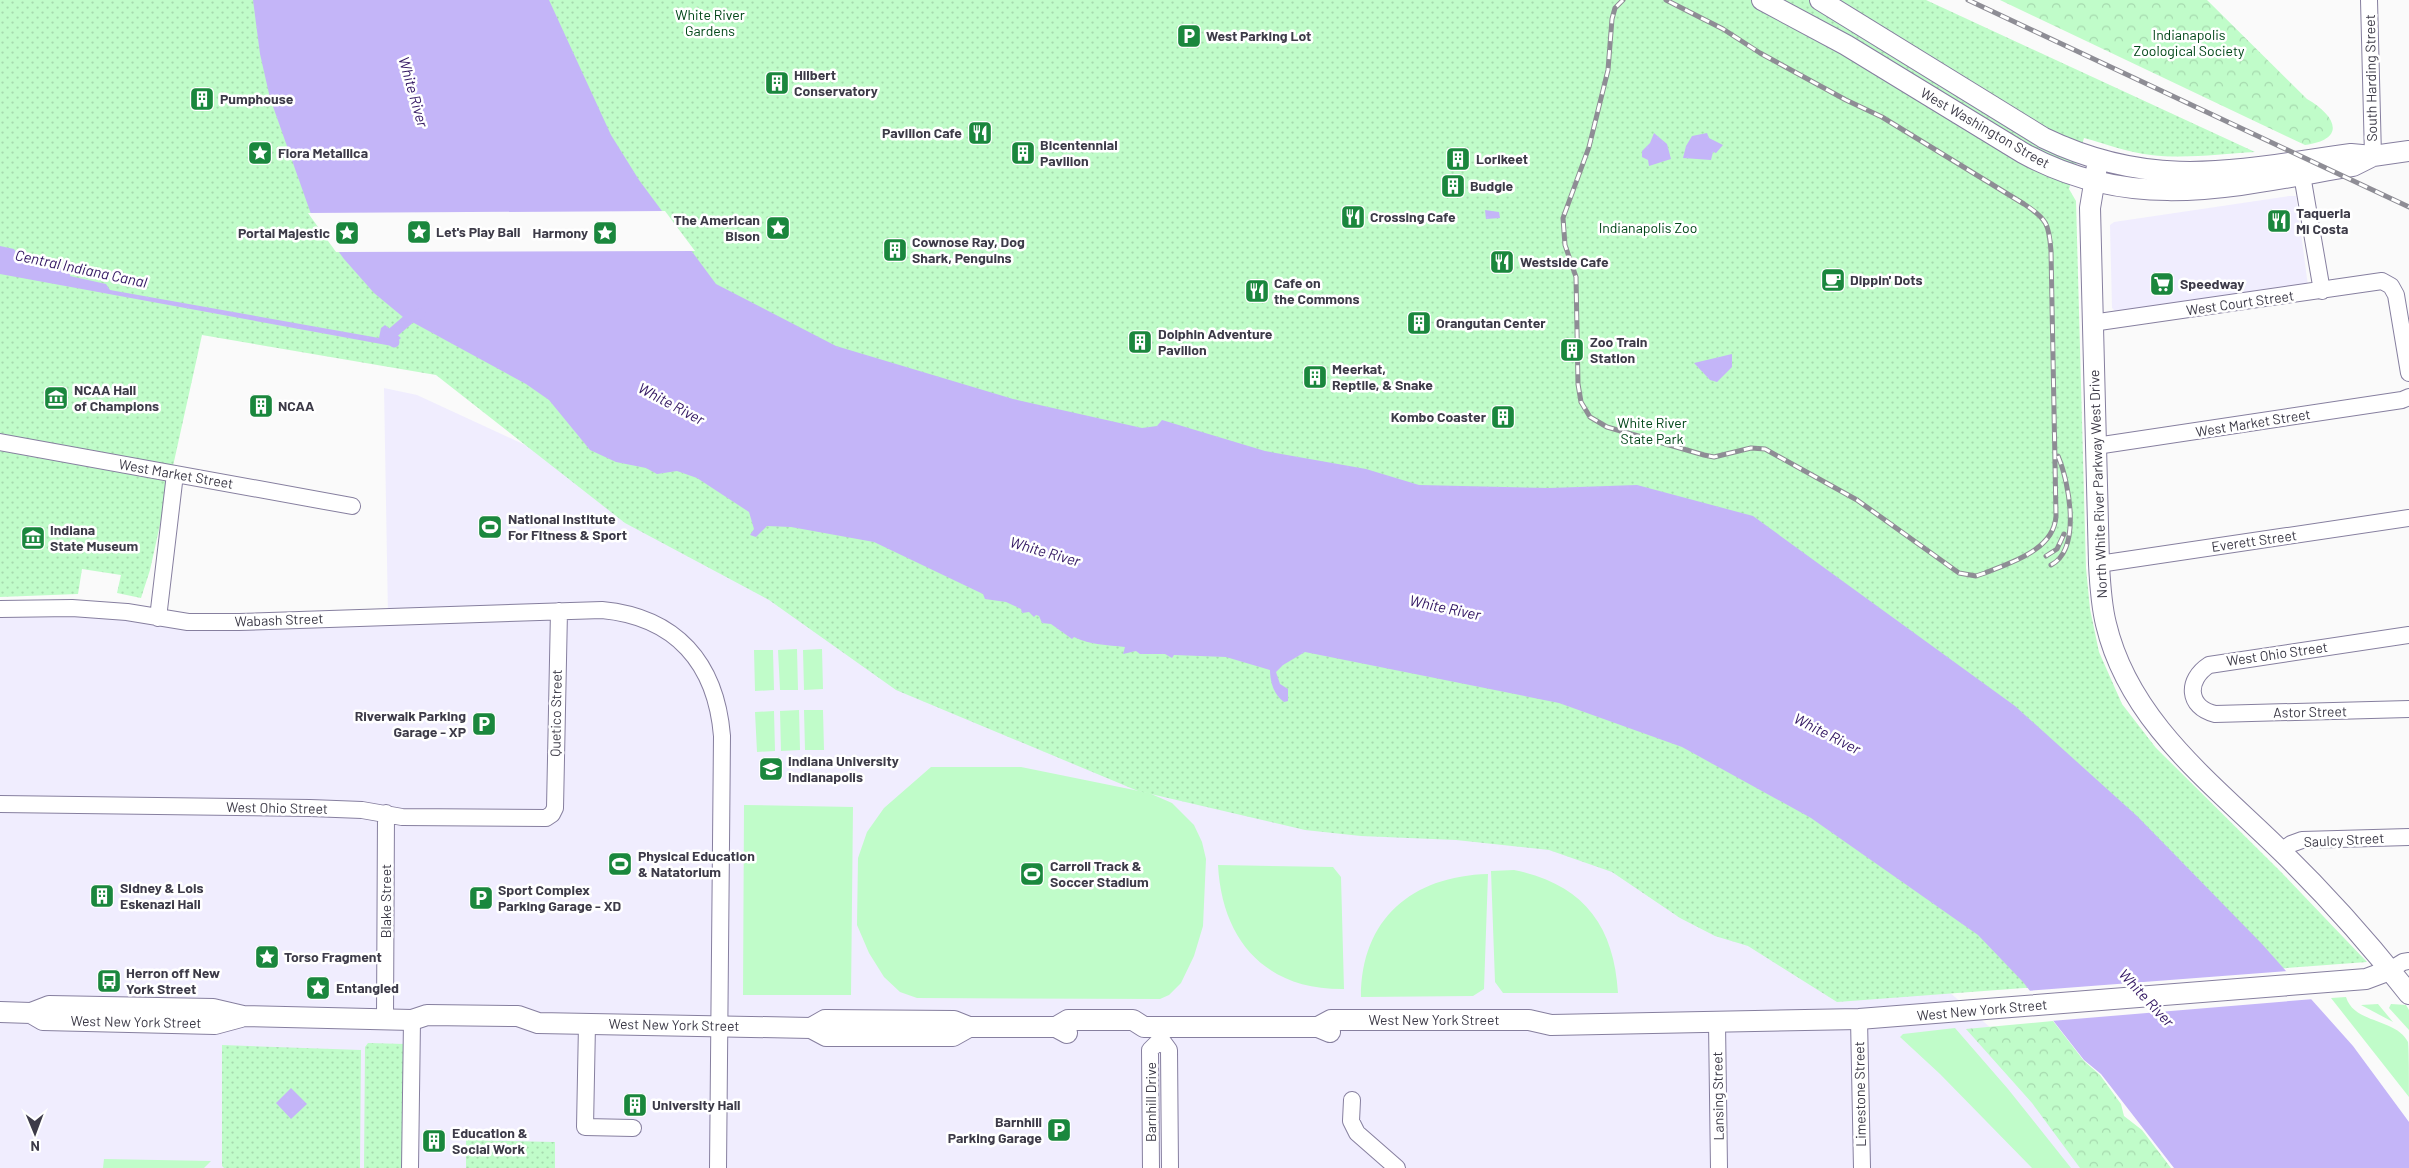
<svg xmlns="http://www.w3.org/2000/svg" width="2409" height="1168" font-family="Barlow,sans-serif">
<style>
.built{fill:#f0edfe}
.green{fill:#c0fcc9}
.forest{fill:url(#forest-crowns)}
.park{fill:url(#park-dots)}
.water{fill:#c4b5f8}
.pier{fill:#fafafa}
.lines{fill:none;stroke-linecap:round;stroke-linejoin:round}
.canal{stroke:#c4b5f8;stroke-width:11}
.minor-casing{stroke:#867f9f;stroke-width:18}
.major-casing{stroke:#867f9f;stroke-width:22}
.minor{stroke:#fff;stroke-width:16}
.major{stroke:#fff;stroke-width:20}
.rail-casing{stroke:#8e8d95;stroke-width:5}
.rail{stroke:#fff;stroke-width:3;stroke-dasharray:9;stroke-linecap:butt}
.labels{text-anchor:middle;stroke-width:5;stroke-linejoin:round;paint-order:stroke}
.park-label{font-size:14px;fill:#004618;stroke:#fff}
.poi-label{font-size:14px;font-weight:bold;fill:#3d3b48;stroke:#fff;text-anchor:start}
.street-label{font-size:14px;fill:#3d3b48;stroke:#fff}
.water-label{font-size:15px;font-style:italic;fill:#321662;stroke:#fff}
</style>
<defs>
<pattern id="forest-crowns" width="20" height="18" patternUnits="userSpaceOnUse" patternTransform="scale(1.25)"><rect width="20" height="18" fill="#c0fcc9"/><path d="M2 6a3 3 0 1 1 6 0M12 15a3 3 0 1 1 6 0" fill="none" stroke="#a6d9ae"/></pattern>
<pattern id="park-dots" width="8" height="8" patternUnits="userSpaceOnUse" patternTransform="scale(1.25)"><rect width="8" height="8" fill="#c0fcc9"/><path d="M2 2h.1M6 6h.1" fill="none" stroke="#a6d9ae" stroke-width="1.8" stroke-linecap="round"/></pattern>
</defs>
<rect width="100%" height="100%" fill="#fafafa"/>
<path class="built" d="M2289 196H2296L2308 286 2116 312 2112 308 2110 225 2114 222Z
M384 388 417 395 646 501 1801 864 2058 1086 2114 1168H0V611L388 617Z"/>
<path class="green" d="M797 649 798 690H780L778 650Z
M822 649 823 689 804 690 803 650Z
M754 650H773L774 690 755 691Z
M799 710 800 750 781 751 780 711Z
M804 710H823L824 750H805Z
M774 711 775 751 757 752 755 712Z
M931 767H1021L1149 793 1172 803 1194 825 1202 842 1206 859 1203 926 1194 956 1181 983 1169 995 1160 999 917 998 900 992 884 977 869 953 857 925 858 858 867 832 884 808Z
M744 805 853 807 851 995H743Z
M1218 865 1333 867 1341 877 1344 989C1266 990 1222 941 1218 865Z
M1514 870C1582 884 1614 924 1618 993H1503L1495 982 1491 871Z
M1488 874 1484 989 1473 996 1361 997C1361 919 1412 876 1488 874Z
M2346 997C2354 1024 2396 1018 2408 1042 2409 1049 2409 1086 2409 1097L2331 998Z
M2378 1004 2393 1022 2361 1005Z
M2391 1004 2406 1005 2409 1010V1030L2389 1008Z
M1955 1028 2008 1089 2071 1168H2032L1940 1074 1900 1037 1903 1034Z
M104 1159 211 1161 204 1168H103Z"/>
<path class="forest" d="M2000 0H2207L2307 99C2335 115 2348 139 2305 145Z
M2053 1021 2084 1061 2100 1075 2121 1104 2124 1116 2142 1130 2171 1168H2080L2032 1103 1966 1029Z"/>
<path class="park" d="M0 0H1926L2255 152C2221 154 2185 159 2151 155 2127 152 2106 144 2084 138L2069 189 2076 201 2086 568 2090 609 2099 652 2122 704 2156 748 2280 871 2367 962 1837 1002 1748 946 1715 936 1680 918 1612 872 1549 850 1456 840 1361 836 1305 830 1138 791 896 690 769 600 625 523 436 375 202 335 150 570 141 598 117 593 121 575 82 569 78 594 0 597Z
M368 1043 405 1044V1168H364L365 1047Z
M222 1045 361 1050 360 1168H224L222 1166Z
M466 1140 555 1142V1168H466Z"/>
<path class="water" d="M253 0H549L611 135 639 180 716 284 836 346 1013 399 1142 428 1157 426 1162 420 1265 451 1366 469 1419 485 1549 488 1637 485 1753 516 2015 706 2137 816 2262 944 2353 1046 2409 1122V1168H2174L2101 1074 2084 1060 2023 982 1978 935 1811 818 1682 747 1559 703 1305 652 1283 665 1276 672 1280 684 1288 689V701L1284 702C1274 695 1270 682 1270 670L1226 657 1174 655 1172 658 1165 654H1140L1136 651 1123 654 1125 647C1107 645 1091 645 1074 637L1072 639 1051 624 1042 623 1039 616 1036 615 1034 617 1029 612 1022 613 1021 609 1006 602 985 599 983 594 874 542 791 527 767 526 756 537 750 535 754 529 749 512 697 478 677 471 657 474 646 468 616 462 590 450 549 400 526 384 403 317 374 293 344 259 311 214 270 98 260 54Z
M1654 133 1667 144 1671 159 1649 166 1648 160 1642 157V151L1650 143Z
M1707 133 1709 138 1723 145 1716 153 1713 152 1711 160 1683 158 1686 146 1692 136Z
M1485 210 1499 212 1500 218 1486 219Z
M0 246 14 249 17 254 46 260 50 265 71 269 70 276 106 284 110 290 379 338 381 328 385 325 401 338 392 346 0 274Z
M1732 354V367L1717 382 1710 380 1694 363Z
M291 1088 307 1104 291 1119 276 1103Z"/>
<path class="pier" d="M665 211 695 251 336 252 308 213Z
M2289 971 2314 999 2051 1021 2027 991Z"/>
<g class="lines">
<path class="canal" d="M394 342 389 336 410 318 420 314"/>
<defs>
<path id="minor" d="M2369 0 2373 156
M2302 175 2322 291
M2092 323 2382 281 2391 286 2396 295 2409 373
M0 442 352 506
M2096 446 2402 400 2409 397
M2099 564 2409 518
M0 609 72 608 127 612 188 622H239L602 610C676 617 716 663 722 736L718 1168
M158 618 175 474
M2409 635 2209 665C2186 680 2187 707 2215 714L2409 709
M0 804 310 808 362 810 402 817 546 818 552 814 555 808 559 611
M2281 851 2291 844 2302 840 2409 837
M2390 970 2403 962 2409 961
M385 1019 386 813
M1859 1019 1862 1168
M1717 1023 1719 1168
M587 1024 585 1127 633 1128
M1160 1026 1161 1039 1169 1050 1170 1168
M1352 1100 1351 1121 1357 1133 1397 1168
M410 1168 412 1020
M1151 1168 1150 1050 1161 1039"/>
<path id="major" d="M1762 0 1846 45 2023 153C2134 214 2235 186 2353 166L2373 156
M1820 0 2044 138C2154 191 2236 170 2351 154L2373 156 2409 151
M2098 160 2090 208 2099 564C2100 584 2101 604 2106 624 2129 722 2213 784 2281 851 2326 895 2370 944 2409 994
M0 1012 31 1013 49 1006 213 1009 243 1016 412 1020 427 1015 518 1016 538 1023 811 1028 826 1036H953L969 1027
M31 1013 43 1020 215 1024 241 1017
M1056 1027 1068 1020H1133L1144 1027H1318L1330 1032
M1318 1027 1331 1020H1529L1551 1025 1859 1019 2366 979 2390 970
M811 1028 825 1020 954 1021 969 1027H1056L1067 1033"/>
</defs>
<use href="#minor" class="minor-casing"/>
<use href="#major" class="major-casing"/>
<use href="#minor" class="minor"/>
<use href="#major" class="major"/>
<defs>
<path id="rail" d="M1623 0 1615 8 1612 19 1608 70 1589 147 1563 218 1565 245 1576 277 1578 384 1581 402 1590 417 1607 427 1704 455 1714 457 1751 448 1765 449 1857 500 1959 573 1976 576 1985 573C2012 562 2054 550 2056 516L2051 251C2049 224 2047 219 2024 204L1882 117 1846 100 1760 53 1723 29 1666 0
M1968 0 2409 207
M2046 556 2057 549 2064 534
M2051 565C2082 549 2069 482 2058 456"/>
</defs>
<use href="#rail" class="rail-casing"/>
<use href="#rail" class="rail"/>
</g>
<defs>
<symbol id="parking-square" viewBox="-11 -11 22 22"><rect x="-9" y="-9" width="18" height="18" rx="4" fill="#1a873d" stroke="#fff"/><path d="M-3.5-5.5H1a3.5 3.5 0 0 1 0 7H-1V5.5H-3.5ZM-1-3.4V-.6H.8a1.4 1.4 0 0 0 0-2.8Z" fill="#fff"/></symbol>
<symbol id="building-square" viewBox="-11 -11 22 22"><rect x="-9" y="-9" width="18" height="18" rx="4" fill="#1a873d" stroke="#fff"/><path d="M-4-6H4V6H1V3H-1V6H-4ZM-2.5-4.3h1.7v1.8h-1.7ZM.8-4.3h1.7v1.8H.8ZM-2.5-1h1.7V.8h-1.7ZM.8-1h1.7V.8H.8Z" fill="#fff"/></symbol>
<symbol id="restaurant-square" viewBox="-11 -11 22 22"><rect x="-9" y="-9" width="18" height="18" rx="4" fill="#1a873d" stroke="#fff"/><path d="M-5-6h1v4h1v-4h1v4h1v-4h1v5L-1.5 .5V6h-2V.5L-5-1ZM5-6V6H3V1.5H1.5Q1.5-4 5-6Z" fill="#fff"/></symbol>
<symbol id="sight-square" viewBox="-11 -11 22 22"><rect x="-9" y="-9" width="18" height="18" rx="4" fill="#1a873d" stroke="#fff"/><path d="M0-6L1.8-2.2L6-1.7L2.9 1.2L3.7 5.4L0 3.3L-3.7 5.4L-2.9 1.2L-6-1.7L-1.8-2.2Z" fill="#fff"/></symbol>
<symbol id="cafe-square" viewBox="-11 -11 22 22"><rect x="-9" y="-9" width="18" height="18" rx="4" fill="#1a873d" stroke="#fff"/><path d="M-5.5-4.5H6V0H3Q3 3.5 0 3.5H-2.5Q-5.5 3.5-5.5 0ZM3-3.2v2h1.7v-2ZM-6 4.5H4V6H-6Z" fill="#fff"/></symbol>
<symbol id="supermarket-square" viewBox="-11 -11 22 22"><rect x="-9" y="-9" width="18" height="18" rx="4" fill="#1a873d" stroke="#fff"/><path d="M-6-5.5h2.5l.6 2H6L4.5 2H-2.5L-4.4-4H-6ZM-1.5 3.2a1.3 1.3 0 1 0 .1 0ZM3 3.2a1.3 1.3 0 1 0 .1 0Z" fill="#fff"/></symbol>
<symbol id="museum-square" viewBox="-11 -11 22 22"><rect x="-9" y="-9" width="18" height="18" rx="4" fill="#1a873d" stroke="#fff"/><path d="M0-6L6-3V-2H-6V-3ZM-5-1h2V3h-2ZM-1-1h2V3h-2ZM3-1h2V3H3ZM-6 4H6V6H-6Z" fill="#fff"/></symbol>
<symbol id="stadium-square" viewBox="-11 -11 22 22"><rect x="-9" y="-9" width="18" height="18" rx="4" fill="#1a873d" stroke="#fff"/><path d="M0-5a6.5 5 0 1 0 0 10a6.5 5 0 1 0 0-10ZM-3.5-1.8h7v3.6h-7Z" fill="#fff"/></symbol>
<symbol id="university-square" viewBox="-11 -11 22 22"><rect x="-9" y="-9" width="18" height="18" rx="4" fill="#1a873d" stroke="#fff"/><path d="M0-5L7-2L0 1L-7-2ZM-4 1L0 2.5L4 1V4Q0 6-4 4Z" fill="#fff"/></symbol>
<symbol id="bus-square" viewBox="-11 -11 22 22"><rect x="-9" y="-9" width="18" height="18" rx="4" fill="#1a873d" stroke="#fff"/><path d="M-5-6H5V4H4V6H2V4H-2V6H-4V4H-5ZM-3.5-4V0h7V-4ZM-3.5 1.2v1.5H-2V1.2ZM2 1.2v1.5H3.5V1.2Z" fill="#fff"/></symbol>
</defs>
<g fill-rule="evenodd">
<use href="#parking-square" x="1175" y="22" width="28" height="28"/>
<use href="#building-square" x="763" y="69" width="28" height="28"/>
<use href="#building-square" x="188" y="85" width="28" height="28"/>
<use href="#restaurant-square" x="966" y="119" width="28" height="28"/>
<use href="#sight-square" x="246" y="139" width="28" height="28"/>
<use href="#building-square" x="1009" y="139" width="28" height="28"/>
<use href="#building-square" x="1444" y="145" width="28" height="28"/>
<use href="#building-square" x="1439" y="172" width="28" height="28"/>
<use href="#restaurant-square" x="1339" y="203" width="28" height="28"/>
<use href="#restaurant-square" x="2265" y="207" width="28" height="28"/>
<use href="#sight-square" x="764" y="214" width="28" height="28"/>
<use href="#sight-square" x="405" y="218" width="28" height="28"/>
<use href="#sight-square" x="333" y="219" width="28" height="28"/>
<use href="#sight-square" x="591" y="219" width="28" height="28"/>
<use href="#building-square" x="881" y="236" width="28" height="28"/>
<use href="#restaurant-square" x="1488" y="248" width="28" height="28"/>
<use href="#cafe-square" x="1819" y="266" width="28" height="28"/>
<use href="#supermarket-square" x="2148" y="270" width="28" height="28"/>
<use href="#restaurant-square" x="1243" y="277" width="28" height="28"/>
<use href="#building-square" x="1405" y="309" width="28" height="28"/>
<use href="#building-square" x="1126" y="328" width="28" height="28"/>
<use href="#building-square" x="1558" y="336" width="28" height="28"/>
<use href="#building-square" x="1301" y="363" width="28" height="28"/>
<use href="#museum-square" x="42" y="384" width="28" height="28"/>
<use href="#building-square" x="247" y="392" width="28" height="28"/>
<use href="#building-square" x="1489" y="403" width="28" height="28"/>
<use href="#stadium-square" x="476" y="513" width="28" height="28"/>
<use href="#museum-square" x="19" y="524" width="28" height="28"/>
<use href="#parking-square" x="470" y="710" width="28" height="28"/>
<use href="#university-square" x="757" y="755" width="28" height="28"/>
<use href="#stadium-square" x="606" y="850" width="28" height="28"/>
<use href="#stadium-square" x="1018" y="860" width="28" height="28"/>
<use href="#building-square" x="88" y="882" width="28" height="28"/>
<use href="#parking-square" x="467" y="884" width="28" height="28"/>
<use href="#sight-square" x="253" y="943" width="28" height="28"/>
<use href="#bus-square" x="95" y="967" width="28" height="28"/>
<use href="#sight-square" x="304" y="974" width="28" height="28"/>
<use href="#building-square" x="621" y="1091" width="28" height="28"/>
<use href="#parking-square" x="1045" y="1116" width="28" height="28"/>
<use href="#building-square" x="420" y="1127" width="28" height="28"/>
</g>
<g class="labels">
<g class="park-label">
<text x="710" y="20">White River<tspan x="710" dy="16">Gardens</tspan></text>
<text x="2189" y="40">Indianapolis<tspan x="2189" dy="16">Zoological Society</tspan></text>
<text x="1648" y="233">Indianapolis Zoo</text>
<text x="1652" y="428">White River<tspan x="1652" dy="16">State Park</tspan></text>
</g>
<g class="poi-label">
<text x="1206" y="41">West Parking Lot</text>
<text x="794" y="80">Hilbert<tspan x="794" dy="16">Conservatory</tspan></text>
<text x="220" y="104">Pumphouse</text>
<text x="962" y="138" text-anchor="end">Pavilion Cafe</text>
<text x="1040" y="150">Bicentennial<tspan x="1040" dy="16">Pavilion</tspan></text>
<text x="278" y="158">Flora Metallica</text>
<text x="1476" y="164">Lorikeet</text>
<text x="1470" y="191">Budgie</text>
<text x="2296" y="218">Taqueria<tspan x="2296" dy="16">Mi Costa</tspan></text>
<text x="1370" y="222">Crossing Cafe</text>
<text x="760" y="225" text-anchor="end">The American<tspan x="760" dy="16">Bison</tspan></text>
<text x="436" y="237">Let's Play Ball</text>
<text x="330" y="238" text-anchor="end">Portal Majestic</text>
<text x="588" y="238" text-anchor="end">Harmony</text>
<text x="912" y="247">Cownose Ray, Dog<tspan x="912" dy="16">Shark, Penguins</tspan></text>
<text x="1520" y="267">Westside Cafe</text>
<text x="1850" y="285">Dippin' Dots</text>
<text x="1274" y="288">Cafe on<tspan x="1274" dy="16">the Commons</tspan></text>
<text x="2180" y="289">Speedway</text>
<text x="1436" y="328">Orangutan Center</text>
<text x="1158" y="339">Dolphin Adventure<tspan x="1158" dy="16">Pavilion</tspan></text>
<text x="1590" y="347">Zoo Train<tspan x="1590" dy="16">Station</tspan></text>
<text x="1332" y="374">Meerkat,<tspan x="1332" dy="16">Reptile, &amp; Snake</tspan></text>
<text x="74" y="395">NCAA Hall<tspan x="74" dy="16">of Champions</tspan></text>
<text x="278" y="411">NCAA</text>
<text x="1486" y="422" text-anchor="end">Kombo Coaster</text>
<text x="508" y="524">National Institute<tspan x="508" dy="16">For Fitness &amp; Sport</tspan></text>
<text x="50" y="535">Indiana<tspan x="50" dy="16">State Museum</tspan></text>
<text x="466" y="721" text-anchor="end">Riverwalk Parking<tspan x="466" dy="16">Garage - XP</tspan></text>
<text x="788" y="766">Indiana University<tspan x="788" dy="16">Indianapolis</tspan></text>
<text x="638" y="861">Physical Education<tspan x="638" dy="16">&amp; Natatorium</tspan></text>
<text x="1050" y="871">Carroll Track &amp;<tspan x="1050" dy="16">Soccer Stadium</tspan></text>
<text x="120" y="893">Sidney &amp; Lois<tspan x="120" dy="16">Eskenazi Hall</tspan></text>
<text x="498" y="895">Sport Complex<tspan x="498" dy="16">Parking Garage - XD</tspan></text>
<text x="284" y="962">Torso Fragment</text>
<text x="126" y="978">Herron off New<tspan x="126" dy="16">York Street</tspan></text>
<text x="336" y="993">Entangled</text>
<text x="652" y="1110">University Hall</text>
<text x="1042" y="1127" text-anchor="end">Barnhill<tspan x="1042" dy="16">Parking Garage</tspan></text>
<text x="452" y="1138">Education &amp;<tspan x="452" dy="16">Social Work</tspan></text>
</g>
<g class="street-label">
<text transform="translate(2371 78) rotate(-91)" y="5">South Harding Street</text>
<text transform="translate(1985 128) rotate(30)" y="5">West Washington Street</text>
<text transform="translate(2240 303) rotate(-8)" y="5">West Court Street</text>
<text transform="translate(2253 423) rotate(-9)" y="5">West Market Street</text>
<text transform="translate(176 474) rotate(10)" y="5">West Market Street</text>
<text transform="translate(2098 484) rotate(-92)" y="5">North White River Parkway West Drive</text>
<text transform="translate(2254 541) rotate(-8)" y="5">Everett Street</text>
<text transform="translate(279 620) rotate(-2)" y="5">Wabash Street</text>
<text transform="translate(2277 654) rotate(-8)" y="5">West Ohio Street</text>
<text transform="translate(2310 712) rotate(-1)" y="5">Astor Street</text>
<text transform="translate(556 713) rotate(-89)" y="5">Quetico Street</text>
<text transform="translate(277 808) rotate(1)" y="5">West Ohio Street</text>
<text transform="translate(2344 840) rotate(-3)" y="5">Saulcy Street</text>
<text transform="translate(386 901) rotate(-90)" y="5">Blake Street</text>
<text transform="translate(1982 1010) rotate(-5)" y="5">West New York Street</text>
<text x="1434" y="1025">West New York Street</text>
<text transform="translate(136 1022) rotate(1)" y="5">West New York Street</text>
<text transform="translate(674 1025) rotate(1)" y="5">West New York Street</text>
<text transform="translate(1860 1094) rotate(-91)" y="5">Limestone Street</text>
<text transform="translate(1718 1096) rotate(-91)" y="5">Lansing Street</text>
<text transform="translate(1151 1102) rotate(-90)" y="5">Barnhill Drive</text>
</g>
<g class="water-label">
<text transform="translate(413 92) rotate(74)" y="5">White River</text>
<text transform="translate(81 269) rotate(12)" y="5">Central Indiana Canal</text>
<text transform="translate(671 404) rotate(28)" y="5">White River</text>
<text transform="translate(1045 552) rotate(16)" y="5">White River</text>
<text transform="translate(1445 608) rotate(12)" y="5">White River</text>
<text transform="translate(1827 734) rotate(27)" y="5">White River</text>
<text transform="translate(2146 998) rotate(47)" y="5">White River</text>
</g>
</g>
<g transform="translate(35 1133) rotate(179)" stroke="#ffffff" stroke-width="4" paint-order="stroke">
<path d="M0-4L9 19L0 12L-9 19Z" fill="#3d3b48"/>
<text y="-8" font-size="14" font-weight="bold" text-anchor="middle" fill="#3d3b48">N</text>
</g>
</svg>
